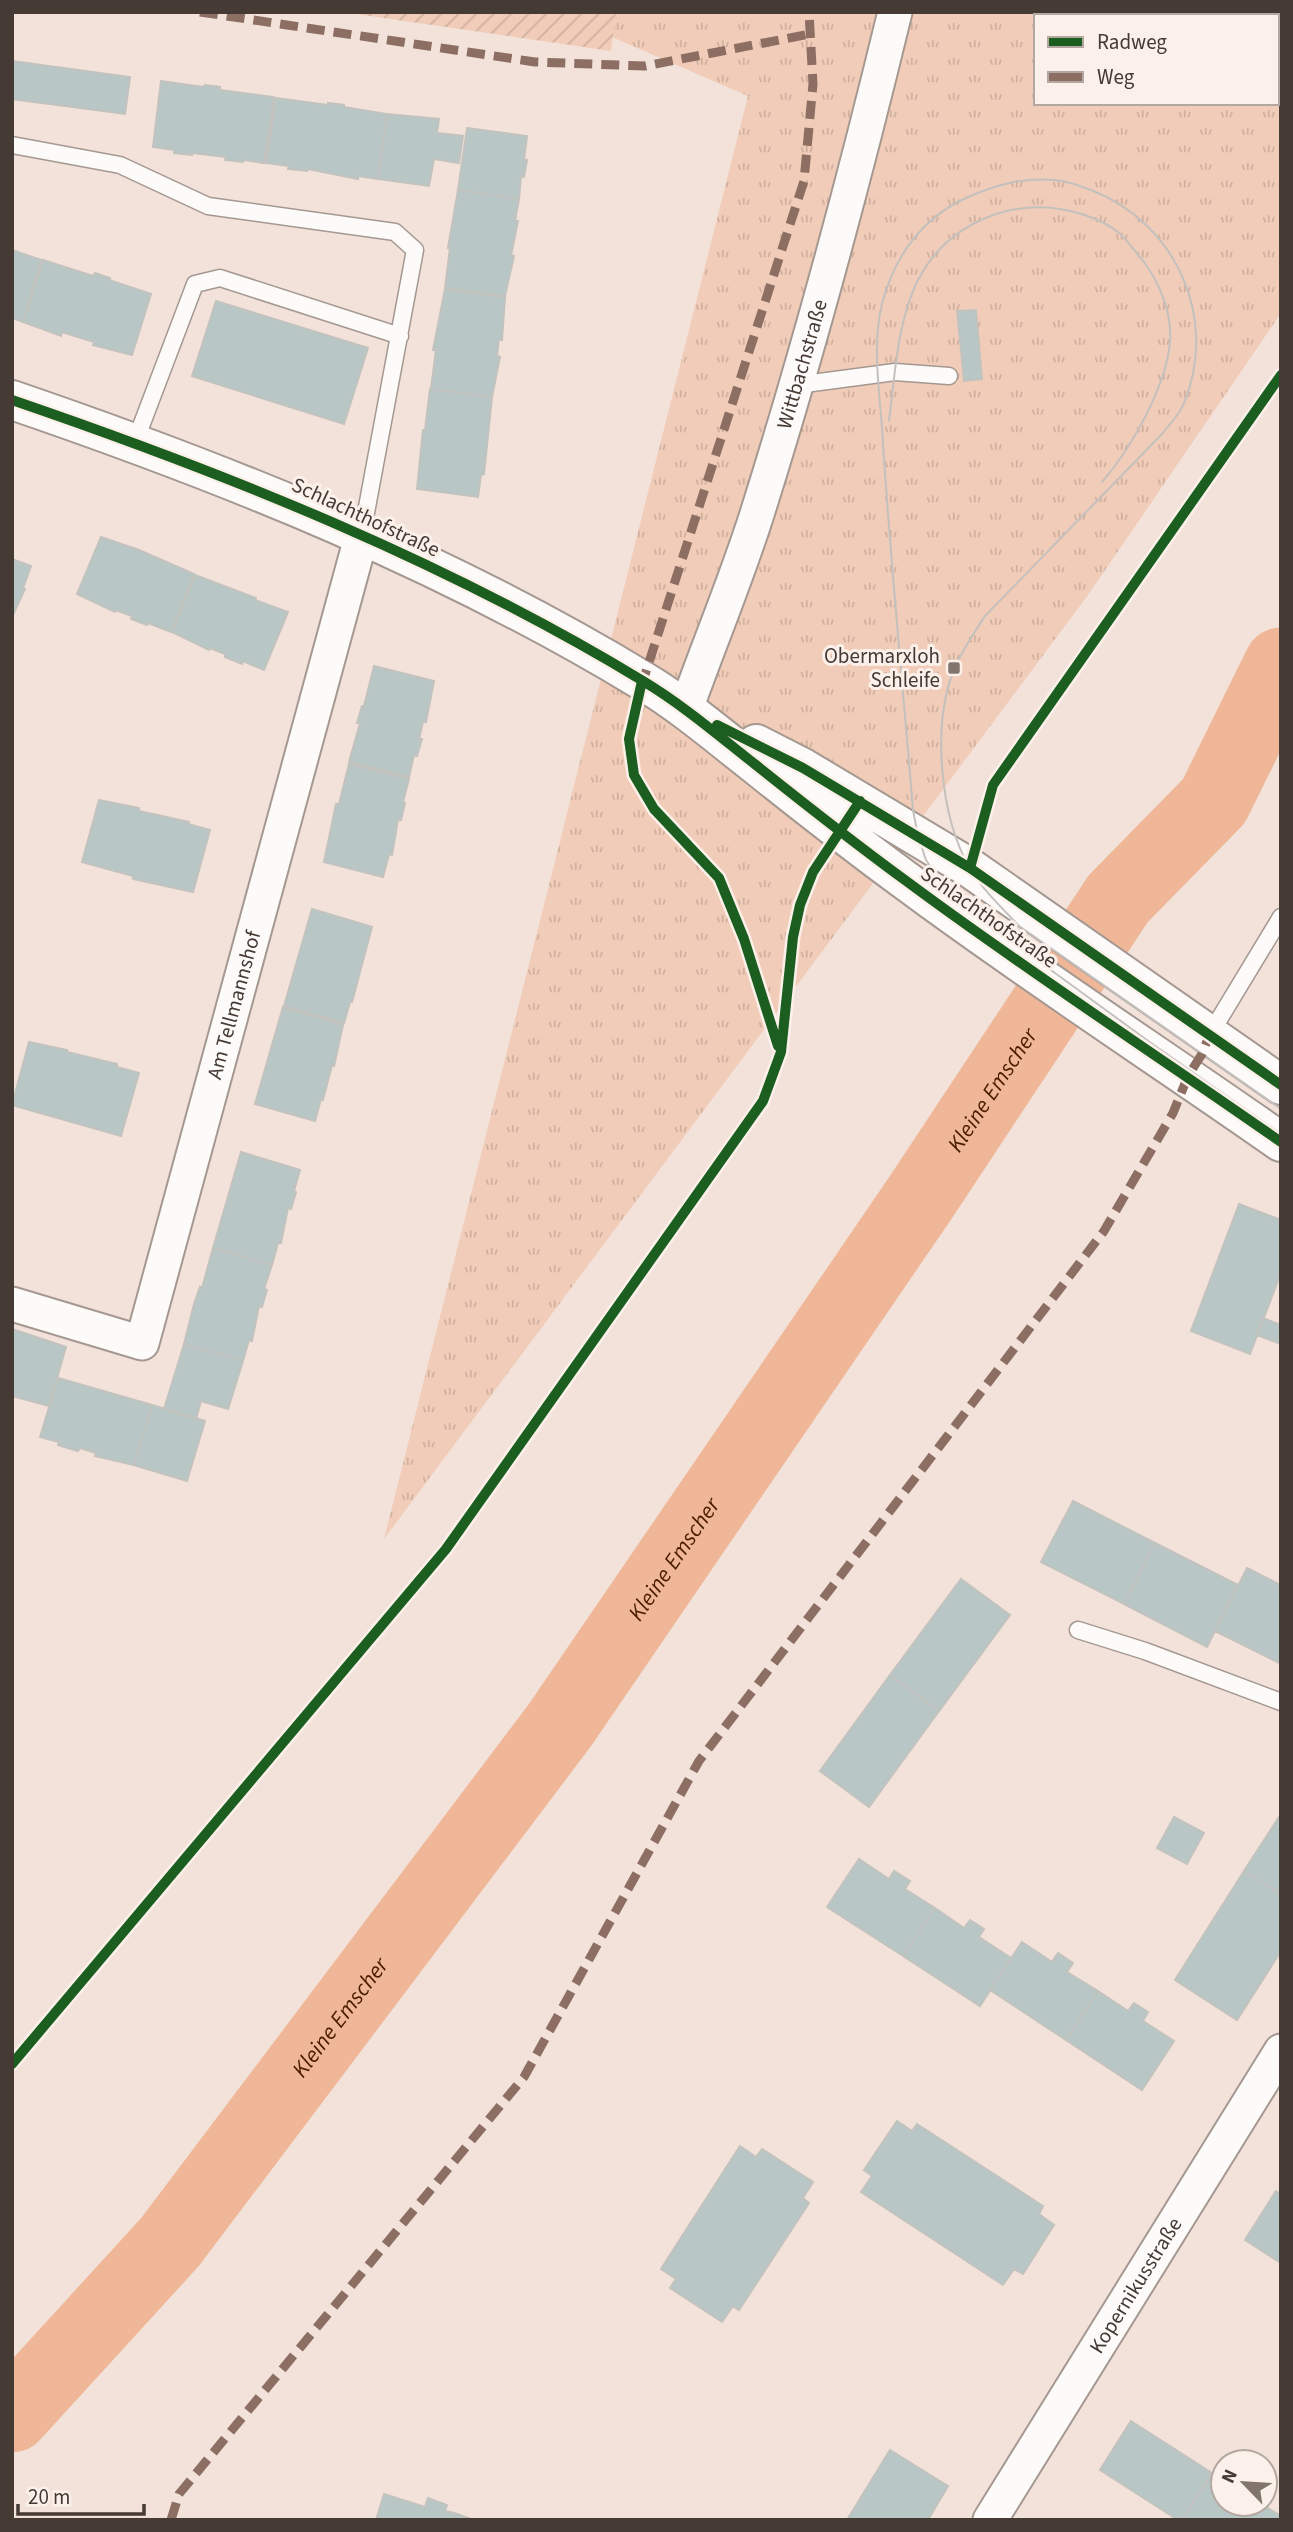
<svg xmlns="http://www.w3.org/2000/svg" width="1293" height="2532" font-family="'Source Sans 3',sans-serif">
<style>
.park{fill:url(#park-tufts);fill-rule:evenodd}
.garden{fill:url(#garden-furrows)}
.lines{fill:none;stroke-linecap:round;stroke-linejoin:round}
.river{stroke:#efb797;stroke-width:75}
.building{fill:#b8c7c5;stroke:#c2c2be;stroke-width:2}
.service-casing{stroke:#a49891;stroke-width:19}
.minor-casing{stroke:#a49891;stroke-width:37}
.tertiary-casing{stroke:#a49891;stroke-width:42}
.service{stroke:#fdfbf9;stroke-width:16}
.minor{stroke:#fdfbf9;stroke-width:33}
.tertiary{stroke:#fdfbf9;stroke-width:38}
.tram{stroke:#c4c0be;stroke-width:2}
.quiet{stroke:#8d6e63;stroke-width:9;stroke-dasharray:18 9;stroke-linecap:butt}
.cycleway-casing{stroke:#fcf1ea;stroke-width:15}
.cycleway{stroke:#1b5e20;stroke-width:10}
.poi-dot{fill:#82756e;stroke:#fcf1ea;stroke-width:2.5}
.labels{text-anchor:middle;stroke-width:6;stroke-linejoin:round;paint-order:stroke}
.street-label{font-size:21px;fill:#453a34;stroke:#fcf1ea}
.poi-label{font-size:21px;fill:#453a34;stroke:#fcf1ea;text-anchor:end}
.water-label{font-size:23px;font-style:italic;fill:#4b1d00;stroke:#fcf1ea}
</style>
<defs>
<pattern id="park-tufts" width="24" height="20" patternUnits="userSpaceOnUse" patternTransform="scale(1.75)"><rect width="24" height="20" fill="#f1ccb8"/><path d="M3 7l-1-3M5 7V3M7 7l1-3M15 17l-1-3M17 17v-4M19 17l1-3" fill="none" stroke="#d0b09f"/></pattern>
<pattern id="garden-furrows" width="10" height="10" patternUnits="userSpaceOnUse" patternTransform="scale(1.75)"><rect width="10" height="10" fill="#f1ccb8"/><path d="M-1 1l2-2M0 10L10 0M9 11l2-2" fill="none" stroke="#d0b09f"/></pattern>
</defs>
<rect width="100%" height="100%" fill="#f2e2da"/>
<path class="park" d="M616 12H1281V313L1088 595 384 1539 748 96 612 37ZM1036 16H1277V103H1036Z"/>
<path class="garden" d="M342 12H616L611 51Z"/>
<g class="lines">
<path class="river" id="s1" d="M12 2415 170 2242 560 1725 921 1197 1118 899 1214 801 1281 665"/>
</g>
<path class="building" d="M12 61 130 77 125 114 12 99Z
M161 81 203 87 205 85 220 87V90L274 97 264 163 244 160 243 162 225 160 226 157 192 153V155L174 153V150L153 147Z
M276 98 328 105V103L344 105V107L387 114 378 179 358 176V179L308 169 307 171 288 169 289 166 266 163Z
M387 114 439 119 437 133 463 136 459 163 434 159 429 186 378 179Z
M467 128 527 136 524 159 527 160 524 177 521 176 519 199 458 190Z
M458 190 519 199 515 221H518L511 255 514 256 505 296 445 288 450 248H448Z
M12 250 41 260 23 322 12 318Z
M43 260 93 276 95 273 110 278 109 280 151 294 132 355 93 345 94 342 62 332 61 336 23 322Z
M445 289 505 297 502 340 499 339 497 356 500 357 492 397 431 389 436 350H433Z
M216 301 368 348 344 424 192 376Z
M976 310 982 379 964 381 957 311Z
M430 389 492 397 484 474 481 475 478 497 417 489 423 430H425Z
M101 537 139 550 194 574 171 632 148 623 147 625 131 619 132 616 116 610 115 612 77 594Z
M12 559 31 566 23 588 25 589 12 617Z
M195 575 256 598 255 600 288 612 264 670 243 661 242 664 225 657V654L210 648 209 650 172 632Z
M374 666 434 681 426 722H423L419 739H422L417 756 414 755 409 777 349 762 360 723H357L362 706H364Z
M349 764 409 779 403 802 405 803 401 820H398L392 855 389 854 383 877 324 862 336 804H339Z
M99 800 139 808V811L189 822 188 824 210 830 193 892 133 879V876L82 862Z
M312 909 372 927 352 1002H350L344 1023 284 1006Z
M283 1007 343 1025 334 1066 332 1065 323 1100 321 1099 315 1121 255 1104Z
M29 1042 67 1050V1052L117 1064V1067L139 1073 121 1136 12 1105Z
M241 1152 300 1170 294 1191 296 1192 291 1209 288 1208 281 1243H278L272 1265 213 1248Z
M1239 1204 1281 1220V1273L1250 1354 1191 1331Z
M213 1248 272 1265 264 1289 267 1290 262 1307 259 1306 252 1341 249 1340 243 1361 184 1344 194 1304 200 1287 202 1288Z
M1263 1318 1281 1325V1344L1257 1335Z
M12 1329 66 1347 49 1406 12 1396Z
M184 1344 243 1361 228 1409 201 1401 196 1419 164 1409Z
M58 1378 152 1405 134 1465 95 1456 96 1453 80 1448 78 1451 58 1445 59 1442 40 1437Z
M152 1405 205 1421 187 1481 134 1465Z
M1073 1501 1155 1543 1124 1604 1041 1562Z
M1155 1543 1238 1585 1207 1647 1124 1604Z
M1247 1568 1281 1585V1664L1215 1631Z
M961 1579 1010 1615 939 1711 890 1675Z
M890 1675 939 1711 869 1807 820 1771Z
M1174 1817 1204 1833 1187 1864 1157 1848Z
M1279 1817 1281 1818V1894L1244 1871Z
M859 1859 889 1879 894 1871 910 1881 905 1889 935 1908 903 1956 827 1907Z
M1244 1871 1281 1894V1951L1237 2020 1175 1980Z
M935 1908 964 1928 970 1920 984 1929 979 1937 1011 1958 980 2006 903 1956Z
M1022 1942 1052 1962 1058 1953 1073 1963 1067 1972 1098 1991 1066 2040 990 1990Z
M1098 1991 1128 2011 1134 2003 1148 2012 1143 2021 1174 2041 1142 2090 1066 2040Z
M897 2121 912 2131 917 2124 1043 2206 1039 2214 1054 2225 1023 2274 1014 2269 1003 2285 861 2192 872 2176 864 2170Z
M740 2146 756 2157 762 2149 813 2182 803 2198 809 2203 739 2310 733 2306 722 2322 670 2288 676 2279 661 2269Z
M1276 2191 1281 2195V2263L1245 2240Z
M1131 2421 1212 2473 1182 2520H1178L1100 2470Z
M890 2450 948 2486 928 2520H847Z
M1212 2473 1223 2480V2504H1261L1281 2516V2520H1182Z
M384 2494 425 2507 428 2498 447 2505 445 2511 454 2513 452 2520H376Z
M454 2513 474 2520H452Z"/>
<g class="lines">
<defs>
<path id="service" d="M12 145 120 165 208 206 395 232 415 250 362 534
M797 385 895 372 949 376
M135 442 195 284 220 278 400 336
M1209 1036 1281 917
M1078 1630 1145 1651 1281 1702"/>
<g id="minor">
<path id="s2" d="M686 709C709 644 736 580 757 514 809 349 854 181 895 12"/>
<path id="s3" d="M12 1304 142 1343 362 534"/>
<path id="s4" d="M990 2520 1281 2051"/>
</g>
<path id="tertiary" d="M12 400C231 475 445 561 643 681 683 705 719 736 756 765 806 805 857 845 909 883 1030 973 1157 1055 1281 1142
M756 744 803 768 970 868 1281 1085"/>
</defs>
<use href="#service" class="service-casing"/>
<use href="#minor" class="minor-casing"/>
<use href="#tertiary" class="tertiary-casing"/>
<use href="#service" class="service"/>
<use href="#minor" class="minor"/>
<use href="#tertiary" class="tertiary"/>
<path class="tram" d="M889 421C895 375 897 324 917 282 947 222 1015 195 1078 213 1092 217 1109 224 1120 234 1129 242 1136 253 1144 262 1160 284 1172 313 1170 341 1167 385 1131 449 1102 482
M1281 1109 1019 926C1002 908 983 890 970 869 940 816 931 724 955 667 963 649 974 633 985 616L1162 434C1169 425 1180 414 1184 403 1219 318 1176 223 1091 190 1080 186 1068 181 1055 180 1023 177 995 185 966 198 922 218 894 257 882 304 871 348 881 399 883 444 891 566 903 688 913 810L918 836 926 860 952 898 1151 1043 1281 1134"/>
<path class="quiet" d="M200 12 535 62 645 66 810 34
M641 687 804 181 813 84 809 12
M171 2520 179 2494 524 2077 699 1761 1104 1231 1173 1113 1188 1076 1202 1054 1209 1036"/>
<defs>
<path id="cycleway" d="M12 400C231 475 445 561 643 681 683 705 719 736 756 765 806 805 857 845 909 883 1030 973 1157 1055 1281 1142
M642 681 629 739 634 775 654 809 719 878 744 939 778 1046
M717 725 803 768 970 868 1281 1085
M970 868 993 785 1281 375
M12 2064 446 1549 763 1101 781 1052 793 937 800 905 813 872 860 801"/>
</defs>
<use href="#cycleway" class="cycleway-casing"/>
<use href="#cycleway" class="cycleway"/>
</g>
<rect class="poi-dot" x="947" y="661" width="14" height="14" rx="3.5"/>
<g class="labels">
<g class="street-label">
<text dy="7" stroke="none"><textPath href="#s2" startOffset="364">Wittbachstraße</textPath></text>
<text transform="translate(366 517) rotate(25)" y="7">Schlachthofstraße</text>
<text transform="translate(989 917) rotate(35)" y="7">Schlachthofstraße</text>
<text dy="7" stroke="none"><textPath href="#s3" startOffset="486">Am Tellmannshof</textPath></text>
<text dy="7" stroke="none"><textPath href="#s4" startOffset="276">Kopernikusstraße</textPath></text>
</g>
<g class="poi-label">
<text x="940" y="663">Obermarxloh<tspan x="940" dy="24">Schleife</tspan></text>
</g>
<g class="water-label">
<text dy="8" stroke="none"><textPath href="#s1" startOffset="1650">Kleine Emscher</textPath></text>
<text dy="8" stroke="none"><textPath href="#s1" startOffset="1083">Kleine Emscher</textPath></text>
<text dy="8" stroke="none"><textPath href="#s1" startOffset="516">Kleine Emscher</textPath></text>
</g>
</g>
<rect width="1293" height="2532" fill="none" stroke="#453a34" stroke-width="28"/>
<rect x="1034" y="14" width="245" height="91" fill="#fcf1ea" stroke="#b3a8a1" stroke-width="2"/>
<rect x="1048" y="37" width="35" height="10" fill="#1b5e20" stroke="#b3a8a1" stroke-width="2"/>
<text x="1097" y="49" font-size="21" fill="#453a34">Radweg</text>
<rect x="1048" y="72" width="35" height="10" fill="#8d6e63" stroke="#b3a8a1" stroke-width="2"/>
<text x="1097" y="84" font-size="21" fill="#453a34">Weg</text>
<g transform="translate(1244 2483) rotate(295)"><circle r="33" fill="#fcf1ea" stroke="#b3a8a1" stroke-width="2"/>
<path d="M0-5L12 26L0 18L-12 26Z" fill="#82756e"/>
<text y="-10" font-size="19" font-weight="bold" text-anchor="middle" fill="#453a34">N</text>
</g>
<path d="M18 2504v10h126v-10" fill="none" stroke="#453a34" stroke-width="3.5"/>
<text x="28" y="2504" font-size="21" fill="#453a34" stroke="#fcf1ea" stroke-width="5" paint-order="stroke">20 m</text>
</svg>
